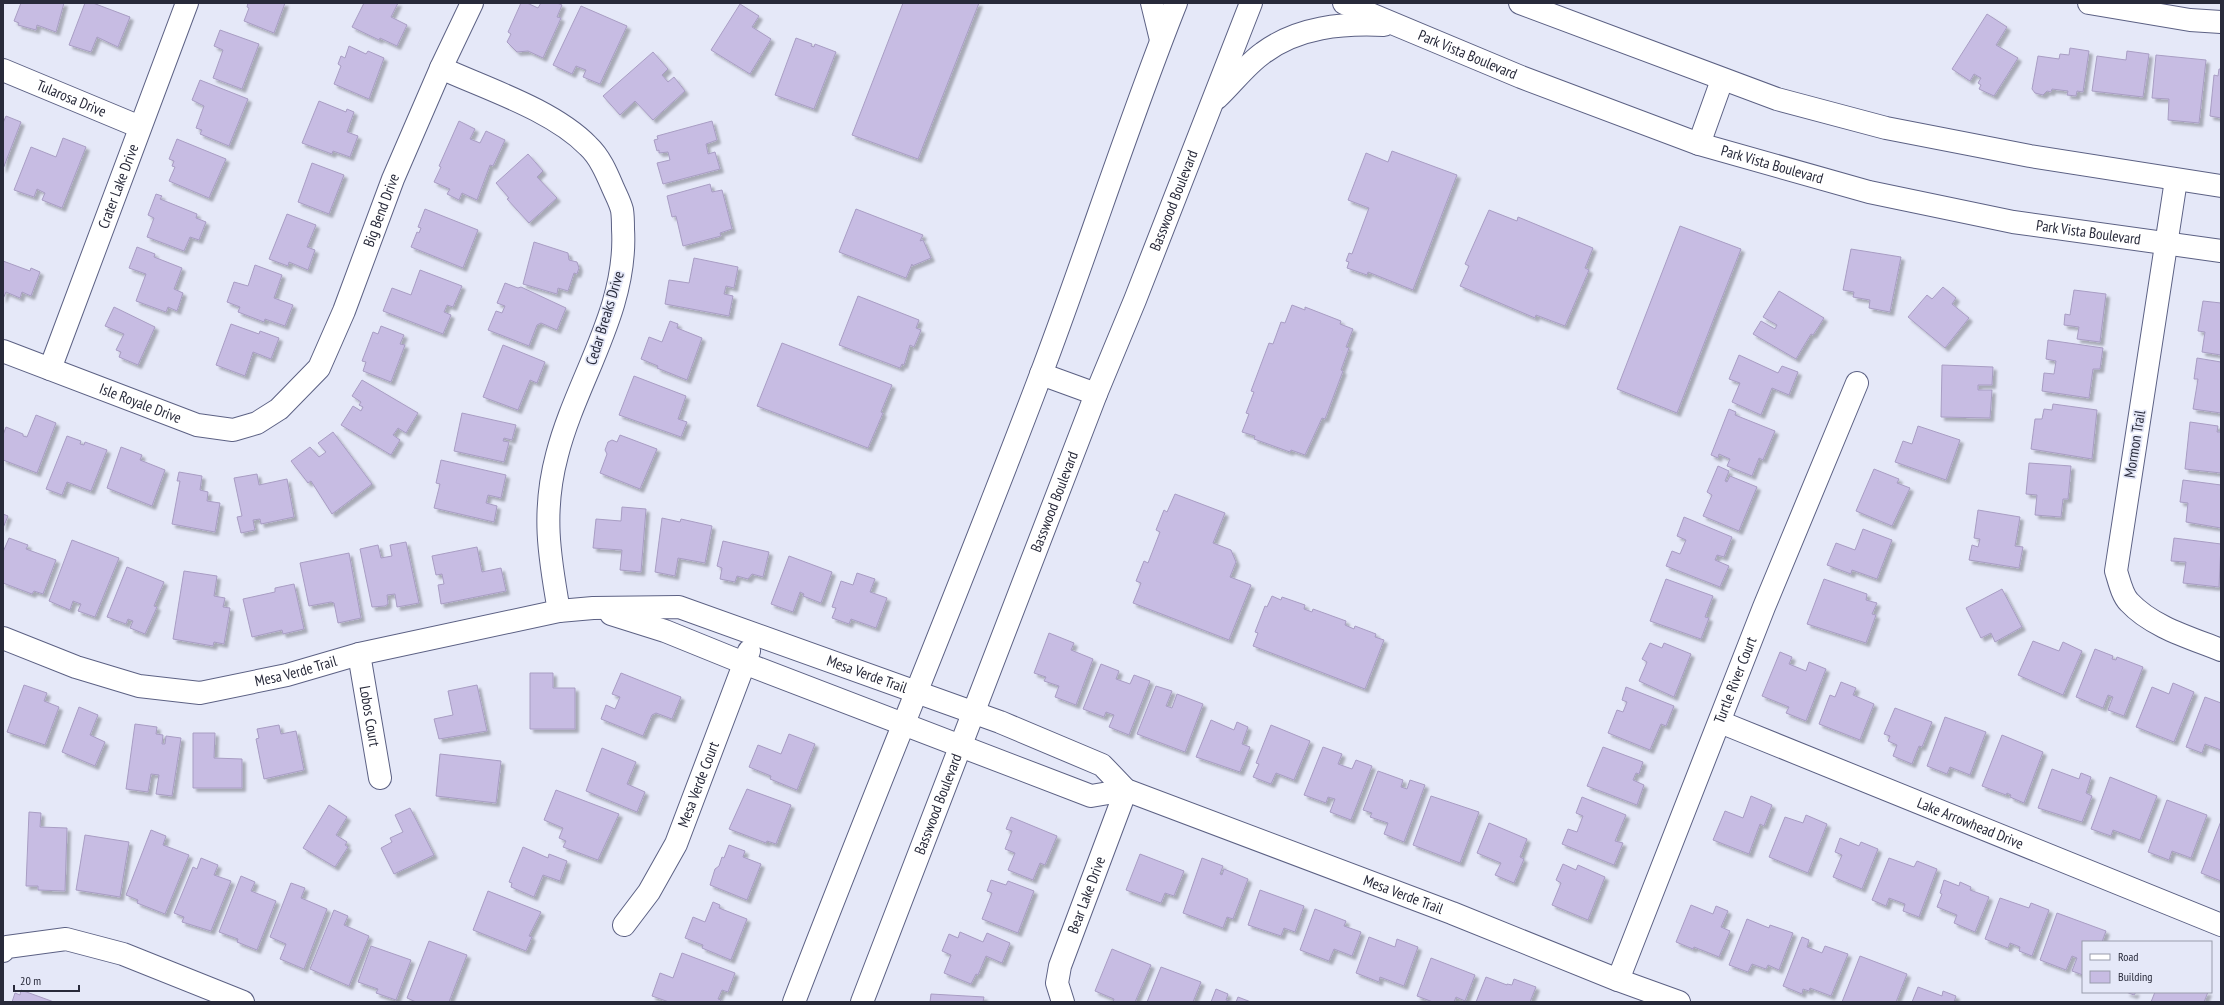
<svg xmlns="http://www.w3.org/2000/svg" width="2224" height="1005" font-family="'PT Sans Narrow',sans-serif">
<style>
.building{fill:#c7bce3;stroke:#a89dc3;filter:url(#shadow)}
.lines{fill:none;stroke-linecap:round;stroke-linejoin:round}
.street-casing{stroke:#5c6184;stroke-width:24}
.secondary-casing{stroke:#5c6184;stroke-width:24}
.street{stroke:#fff;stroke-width:22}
.secondary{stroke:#fff;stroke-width:22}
.labels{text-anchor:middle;stroke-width:3.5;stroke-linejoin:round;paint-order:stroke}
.street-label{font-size:15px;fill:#282a3a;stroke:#e5e8f8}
</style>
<defs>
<filter id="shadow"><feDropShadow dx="3.5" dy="3.5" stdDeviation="1" flood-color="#0004"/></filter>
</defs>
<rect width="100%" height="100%" fill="#e5e8f8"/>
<path class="building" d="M21 3H64L56 32 37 25 36 30 18 25 19 23 14 21Z
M85 3H93L130 17 118 47 97 37 91 52 69 45Z
M248 3H285L274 33 244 21 249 8 247 7Z
M364 3H398L391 17 407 25 397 46 380 38 379 40 352 27Z
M521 3H527L538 8 541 3H557L562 5 557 17 561 18 543 58 528 51 517 52 507 42 511 34 508 32Z
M903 3H979L918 159 852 135Z
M740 4 759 16 752 27 771 39 750 74 711 50Z
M581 6 627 26 600 84 583 77 586 70 576 66 572 74 553 65Z
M1987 14 2007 27 1996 45 2018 58 1994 96 1979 89 1981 85 1978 83 1981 78 1974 74 1970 81 1952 69Z
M220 30 259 44 242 89 213 78 223 50 214 46Z
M796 38 812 44 811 46 814 47 815 44 836 52 814 109 775 95Z
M349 46 366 54 368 51 384 58 369 99 334 84 341 66 338 64 341 56 345 58Z
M2070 48 2089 51 2083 92 2077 91 2076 96 2067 95 2068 91 2052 89 2051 92 2047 91 2043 95 2035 93 2032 89 2038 56 2059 59 2060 54 2069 55Z
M2127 51 2149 54 2143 97 2092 91 2097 56 2126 60Z
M653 52 668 69 662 75 668 82 674 77 685 91 653 120 635 101 620 115 603 96Z
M2156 55 2206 60 2199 123 2168 120 2169 99 2152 98Z
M2219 69H2221V118L2210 116 2214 75 2218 76Z
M200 80 248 99 229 146 200 134 202 130 196 128 204 106 192 100Z
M319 101 346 112 347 109 354 112 347 132 358 136 350 157 333 151 332 154 302 143Z
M6 116 21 122 3 169V123Z
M459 121 475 129 470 139 480 143 486 131 505 140 493 166 490 165 477 200 462 193 459 200 447 194 450 189 434 182 441 167 439 166Z
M712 121 717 140 706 144 708 154 715 152 720 169 663 184 657 163 670 160 668 152 659 153V150L657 151 654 140 658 139 657 136Z
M63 138 86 147 62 208 42 200 45 193 37 189 34 197 14 190 31 147 56 157Z
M177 139 226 159 209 198 169 181 175 167 172 166 174 161 169 159Z
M1392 151 1457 175 1413 290 1368 272 1367 275 1347 268 1349 262 1346 261 1349 253 1352 254 1369 208 1348 200 1366 153 1388 162Z
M528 154 543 171 537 177 557 198 529 223 507 199 509 198 496 183Z
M312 163 344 175 329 214 298 202Z
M710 184 712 192 722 190 732 229 720 233 721 236 683 246 676 216 672 217 667 196Z
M156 194 162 196 160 199 197 214 196 218 206 222 199 240 190 237 184 251 147 237 154 218 148 215Z
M425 209 478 230 463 268 411 247 417 232 419 233 421 228 418 227Z
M856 209 923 235 920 241 923 240 931 258 912 266V264L906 278 839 252Z
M1489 210 1517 221 1518 217 1593 248 1585 268 1589 270 1565 326 1536 315 1535 318 1460 286 1469 266 1465 264Z
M287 214 316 225 307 247 315 250 308 270 289 262 288 266 269 259Z
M1680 226 1741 249 1677 413 1617 389Z
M534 242 568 253 569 260 577 262 579 268 577 274 574 273 568 291 558 288 557 294 523 284Z
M137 247 155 254 154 257 182 268 174 289 183 293 177 311 168 307 166 312 136 301 146 274 129 268Z
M1851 249 1901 257 1890 312 1869 308 1870 300 1853 297 1854 292 1843 290Z
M694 258 738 267 734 288 726 286 724 294 733 296 729 316 665 304 669 280 689 283Z
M3 261 30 271 31 268 40 272 31 296 22 292 20 298 6 292 3 299Z
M255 265 282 275 274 298 293 305 285 326 265 319 264 322 238 312 240 307 227 302 234 282 248 286Z
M420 270 462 286 453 307 447 305 444 312 451 315 443 334 383 311 392 288 411 295Z
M505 283 518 288 521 287 566 308 557 330 541 323 537 325 529 346 488 330 496 311 502 313 505 306 497 303Z
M1943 287 1956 298 1952 304 1969 318 1945 348 1908 317 1927 295 1932 299Z
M2074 290 2106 294 2100 342 2077 339 2079 327 2064 325 2065 314 2070 315Z
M1779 291 1824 318 1813 335 1811 334 1796 359 1753 334 1761 321 1775 329 1777 325 1763 317Z
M858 296 919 320 916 328 921 330 914 347 910 345 904 365 902 364 900 368 839 345Z
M2203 301 2221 303V355L2202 352 2205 332 2198 331Z
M1292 305 1305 310V307L1341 321 1340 324 1353 329 1346 347 1349 348 1341 370 1343 371 1325 419 1322 418 1305 455 1291 450 1290 452 1254 439 1255 436 1242 432 1249 414 1246 413 1254 392 1251 391 1269 343 1273 344 1281 322 1285 323Z
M114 307 155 327 138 365 119 357 121 352 116 350 124 334 105 326Z
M670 321 678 324 677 328 702 338 687 380 657 368 658 366 641 359 649 337 662 342Z
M231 324 259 334 260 331 279 338 271 359 253 352 245 376 216 365Z
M381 326 404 335 400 344 405 345 391 382 363 371 366 362 362 361 373 332 378 334Z
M2048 340 2103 348 2100 369H2093L2089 398 2042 391 2044 373 2054 374 2056 361 2046 359Z
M782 343 892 385 881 412 883 413 868 448 757 406Z
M503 345 545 362 537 383 530 380 518 410 483 397Z
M1739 355 1778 373 1782 366 1798 372 1789 395 1772 388 1761 415 1732 402 1740 383 1729 379Z
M2197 358 2221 362V413L2193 409 2198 379H2194Z
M1942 365 1993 367 1992 385H1978V390H1992L1990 418 1941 417Z
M634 376 686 396 678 419 687 422 681 437 619 415Z
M362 380 418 413 406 433 398 428 393 435 400 440 391 455 341 425 353 406 361 411 363 407 359 405 361 402 352 396Z
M2053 404 2097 410 2092 459 2031 449 2035 419H2042L2044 409 2052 410Z
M1729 409 1736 412 1735 415 1775 431 1763 460 1759 458 1752 476 1727 466 1730 459 1719 454 1718 458 1711 455Z
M462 413 516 425 512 440 504 438 503 441 509 442 504 462 454 451Z
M36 415 56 423 37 473 3 460V435L6 427 23 434V436L27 437Z
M2190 422 2218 426 2217 432H2221V473L2185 469Z
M1918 426 1960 440 1946 480 1895 462 1903 441 1912 444Z
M333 432 372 484 332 514 311 481 308 483 291 461 310 447 319 457 326 452 318 443Z
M620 435 657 449 640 489 600 473 607 454 605 450 608 442 612 440 617 442Z
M67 436 81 441 80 444 84 445 85 442 107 450 91 491 67 482 62 495 46 489Z
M121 447 142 455 140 460 165 470 152 506 107 488Z
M441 460 506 475 501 498 488 495 486 503 497 506 494 522 434 508 440 484 436 483Z
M2029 463 2071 466 2068 499H2063L2061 517 2035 515 2037 495 2026 494Z
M1718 466 1729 471 1725 481 1727 482 1730 476 1757 487 1739 531 1703 516 1712 495 1707 492Z
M1874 469 1899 479 1897 483 1910 488 1892 526 1856 511Z
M179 472 202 476 200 490 208 492 207 501 220 503 215 532 172 524 180 481H177Z
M257 474 259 485 287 479 294 517 261 524 260 519 253 520 255 530 241 533 237 517 242 516 234 478Z
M2183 480 2221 485V528L2186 522 2188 503 2180 502Z
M1175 494 1225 513 1213 543 1231 550 1236 562 1230 577 1251 585 1229 640 1133 603 1141 583 1136 581 1144 561 1148 563 1160 532 1156 530 1164 510 1167 512Z
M622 507 646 509 641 572 620 570 622 550 593 548 596 519 621 521Z
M1978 510 2020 517 2015 546 2023 547 2019 568 1969 560 1972 545 1978 547 1980 539 1974 538Z
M3 514 8 516 3 528Z
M1684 517 1732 537 1724 557 1717 555 1715 560 1729 566 1720 587 1666 566 1672 551 1680 554 1686 540 1677 536Z
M662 518 680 522 681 519 712 526 705 563 678 558 675 576 655 572Z
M1863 529 1892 540 1877 579 1852 570 1851 574 1827 565 1836 543 1855 550Z
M9 538 28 545 26 549 56 560 43 594 34 591 32 594 3 583V552Z
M2174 538 2221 544 2219 587 2183 583 2186 562 2171 561Z
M72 540 119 558 95 617 78 611 81 604 73 601 70 610 49 601Z
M723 541 769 552 763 577 752 574 748 579 737 576 735 582 720 579 722 568 717 566Z
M406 542 419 603 397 607 395 594 387 595 388 604 385 606 372 607 360 549 378 545 381 558 392 556 390 545Z
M477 547 482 572 501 568 506 591 441 604 438 585 444 584 442 574 436 575 432 556Z
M349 553 361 618 338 623 334 603 331 602 309 606 300 563Z
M789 556 832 572 821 603 803 596 804 594 800 592 793 612 771 604Z
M127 567 164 582 154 606 157 607 145 634 130 628 133 621 128 619 126 624 107 617Z
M184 571 217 576 214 596 225 598 223 607 230 608 224 644 214 642 213 646 173 639Z
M857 573 875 579 870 592 887 598 876 628 851 619 849 624 832 618 836 608 832 607 841 581 853 585Z
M1666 579 1713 596 1705 617 1709 618 1701 639 1650 621Z
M1824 579 1867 594 1866 600 1877 603 1872 614 1876 615 1866 643 1807 624Z
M294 584 304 629 283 634 282 630 252 637 243 599 275 592V588Z
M2002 589 2022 627 1995 642 1991 633 1981 638 1966 608Z
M1272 596 1281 600 1282 597 1305 605 1304 609 1312 612 1313 609 1346 621 1345 625 1354 629 1355 626 1376 634 1375 637 1384 640 1365 689 1253 646 1258 633 1255 632 1265 606 1267 607Z
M1049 633 1074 643 1071 650 1093 659 1076 705 1055 697 1059 686 1044 681 1046 677 1034 673Z
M2033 641 2059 651 2063 642 2082 651 2063 695 2018 675Z
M1650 643 1662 648 1664 643 1691 654 1674 697 1639 681 1647 662 1642 659Z
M2095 649 2113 656 2112 659 2116 660 2117 657 2143 667 2124 716 2108 710 2113 697 2108 695 2103 708 2076 697Z
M1780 652 1792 657 1789 664 1806 671 1809 662 1826 669 1806 721 1786 713 1789 707 1762 696Z
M1101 664 1119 671 1116 679 1130 684 1134 675 1150 681 1129 735 1109 727 1114 715 1106 712 1104 717 1083 709Z
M530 673H553V688H575V729H530Z
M621 673 681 697 672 719 656 713 652 715 643 736 601 719 606 705 615 709 620 697 612 694Z
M1841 682 1856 688 1853 695 1874 704 1860 740 1819 724 1830 695 1835 697Z
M2173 683 2194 692 2174 742 2136 727 2152 687 2169 694Z
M24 685 47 693 44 701 59 707 45 745 7 732Z
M477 685 487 731 439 739 434 719 453 715 448 691Z
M1156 686 1172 691 1166 706 1172 708 1177 694 1203 704 1185 752 1137 734Z
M1626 687 1674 706 1666 726 1661 724 1650 750 1608 733 1617 710 1623 712 1627 702 1622 700Z
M2205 697 2221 703V750L2205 744 2202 753 2186 747Z
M79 707 98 715 90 735 105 742 95 766 62 752Z
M1895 708 1932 722 1922 747 1919 746 1912 764 1893 756 1897 745 1888 741 1890 736 1884 734Z
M1945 717 1986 732 1970 775 1950 767 1947 774 1927 766Z
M1211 720 1234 730 1237 722 1248 727 1242 744 1250 747 1240 772 1196 757Z
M135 724 157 727 156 734 163 735 162 744H165L166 736 181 738 172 796 156 794 159 775 151 774 148 792 126 789Z
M279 725 281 734 296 731 304 770 264 779 256 739 259 738 257 729Z
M1271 725 1310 741 1294 780 1276 773 1271 784 1253 777 1259 764 1256 763Z
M193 733H215L214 758 242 759V788H193Z
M789 734 815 744 797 790 770 779 771 776 749 767 758 745 781 754Z
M2002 735 2043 752 2024 803 2010 797 2011 795 2007 793 2006 795 1982 786Z
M1323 747 1342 754 1338 764 1352 769 1356 760 1372 766 1351 820 1330 812 1335 799 1328 797 1326 803 1304 795Z
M1603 747 1643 762 1639 774 1636 773 1633 780 1644 785 1637 805 1587 786Z
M602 748 636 762 627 784 645 792 637 812 586 791Z
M440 754 501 761 496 803 436 796Z
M2052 769 2079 779 2081 773 2091 777 2086 793 2092 796 2082 822 2038 808Z
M1378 771 1403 780 1401 787 1407 789 1410 780 1425 785 1404 842 1384 834 1388 823 1370 817 1372 813 1363 810Z
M2110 777 2157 796 2140 840 2113 830 2111 836 2091 829Z
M747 789 791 805 776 844 767 841 766 843 729 829Z
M556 790 619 814 598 860 563 847 566 841 559 838 563 828 544 820Z
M1431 796 1479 812 1460 863 1413 845Z
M1751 796 1772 805 1764 826 1760 824 1749 854 1713 840 1725 811 1743 818Z
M1582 797 1626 815 1615 841 1623 843 1614 865 1562 844 1568 829 1577 832 1583 816 1576 813Z
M2167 800 2207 815 2191 858 2172 851 2169 860 2148 852Z
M329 805 347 817 336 835 347 842 345 845 348 847 335 867 303 848Z
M410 808 434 855 394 874 381 848 392 842 390 838 403 832 395 815Z
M29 812 41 813 40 827 67 828 65 891 38 890V886H26Z
M1806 815 1827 824 1808 873 1769 857 1785 817 1803 823Z
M1011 817 1057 836 1045 865 1040 863 1033 880 1008 870 1015 853 1005 849 1012 831 1006 829Z
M2221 821V881L2201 873Z
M1489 823 1527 839 1520 857 1524 859 1514 883 1495 875 1501 863 1477 853Z
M151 830 166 836 163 845 189 855 165 914 137 903 138 900 126 895Z
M85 835 129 842 120 897 76 890Z
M1840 838 1859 846 1861 842 1878 849 1862 889 1833 877 1842 855 1835 852Z
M729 845 745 851 743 857 761 864 747 900 710 885 715 869 719 866 722 857 724 858Z
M523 847 548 858 549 854 567 861 560 881 543 875 534 897 511 887 512 883 509 882Z
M1140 854 1184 871 1174 896 1165 893 1161 903 1126 890Z
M201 858 218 865 214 875 231 881 211 931 182 922 184 917 174 913 193 867 197 869Z
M1202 858 1223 866 1220 874 1222 875 1224 869 1248 879 1233 919 1227 917 1223 928 1183 913Z
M1889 858 1914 867 1917 861 1937 869 1919 917 1903 911 1905 904 1889 898 1886 906 1872 900Z
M1563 864 1576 870 1578 865 1605 877 1588 920 1552 905 1561 883 1556 880Z
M241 876 255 882 251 891 276 901 257 950 237 942 238 939 219 932Z
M991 880 1006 885 1008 881 1034 891 1018 933 982 919 992 893 987 891Z
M1944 880 1959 886 1960 882 1971 887 1970 890 1989 897 1975 932 1954 923 1957 915 1937 907 1942 894 1940 893Z
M291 883 305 888 301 898 327 909 304 969 280 959 286 944 270 937Z
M1260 890 1304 906 1295 932 1284 928 1281 936 1248 925Z
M488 891 541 912 529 936 532 937 526 951 473 930Z
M2000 898 2029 908 2031 903 2049 910 2032 956 2019 951 2020 947 2010 943 2008 948 1985 939Z
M713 902 720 905 719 908 747 919 731 960 702 948 703 945 685 938 693 917 705 922Z
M1691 905 1713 914 1716 906 1728 911 1721 927 1730 931 1719 957 1694 947 1693 949 1676 942Z
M1315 909 1346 921 1344 926 1361 932 1352 956 1334 949 1329 961 1300 950Z
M334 910 348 916 344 925 369 936 349 986 310 969Z
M2057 913 2106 931 2102 942H2083V975L2072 971 2077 958 2072 956 2066 970 2040 960Z
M1747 919 1769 928 1770 925 1793 933 1779 970 1768 965 1766 969 1752 964 1748 972 1729 965Z
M960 932 983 942 987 933 1010 943 1002 963 986 956 978 975 976 974 971 984 944 973 951 955 942 951 949 934 958 938Z
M1369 937 1395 947 1397 939 1418 947 1404 986 1380 977 1379 982 1356 973Z
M1802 937 1809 940 1807 947 1822 953 1825 946 1848 954 1831 996 1810 988 1809 991 1803 989 1802 994 1783 986Z
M429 941 467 955 449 1002H416L407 998Z
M371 946 411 960 396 1000 376 993 378 989 358 982Z
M1112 949 1151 965 1135 1002H1113L1114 999 1095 991Z
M682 953 735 973 728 992 722 990 718 999 721 1000 720 1002H669L652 996 660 973 673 978Z
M1860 956 1907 974 1896 1002H1842Z
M1431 958 1475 975 1465 1001 1456 997 1454 1002H1433L1417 996Z
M1161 967 1201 982 1193 1002H1147Z
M1486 977 1507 985V984L1512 985 1514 979 1536 987 1530 1002H1476Z
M1918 987 1942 996 1943 991 1956 996 1954 1002H1912Z
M1216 989 1228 994 1226 1000 1233 1002H1211Z
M21 990 54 1002H12L15 993 20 995Z
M2126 992H2136L2134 995Z
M2155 992H2208L2204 1002H2151Z
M931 994 984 997 983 1002H930Z
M1238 997 1251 1002H1236Z"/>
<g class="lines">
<defs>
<g id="street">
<path d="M2089 3 2190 20 2221 22"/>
<path d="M441 68C487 89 553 110 588 146 600 157 607 174 613 188 616 195 620 202 622 210 623 216 623 223 623 229 628 310 576 380 557 455 542 511 549 555 559 611"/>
<path id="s1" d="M3 70 140 127"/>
<path d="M2176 180 2116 571C2119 580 2122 595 2129 602 2152 627 2191 638 2221 650"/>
<path id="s2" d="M3 351 197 425 233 430 257 423 279 409 319 368 344 311 393 179 441 68 472 3"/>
<path id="s3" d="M50 369 187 3"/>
<path d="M611 614 665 631 744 663 1091 796 1126 790"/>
<path id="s4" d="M3 638 76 667 139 686 200 693 287 675 359 654 559 611 593 608 679 607 1000 722 1102 765 1126 790 1452 913 1618 980 1679 1002"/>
<path id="s5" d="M359 654 380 778"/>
<path id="s6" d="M1720 722 2221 925"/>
<path id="s7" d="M624 925 649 892 676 844 749 651"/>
<path d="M3 951 7 947 66 939 123 954 243 1002"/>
<path id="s8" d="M1618 980 1764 607 1857 383"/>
<path id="s9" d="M1063 1002 1057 983 1060 966 1126 790"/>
</g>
<g id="secondary">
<path d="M1152 3 1161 40"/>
<path id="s10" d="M1344 3 1521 77 1699 144 1869 192 2013 222 2221 251"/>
<path d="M1520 3 1777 99 1886 128 2030 156 2221 186"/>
<path d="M1217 98C1232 84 1246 65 1263 53 1298 27 1342 23 1384 25"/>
<path d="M1699 144 1722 80"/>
<path d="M1041 374 1096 394"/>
<path d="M794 1002C874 793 961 586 1040 377 1087 253 1127 126 1176 3"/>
<path id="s11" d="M862 1002 1096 394 1135 300 1251 3"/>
</g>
</defs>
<use href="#street" class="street-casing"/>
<use href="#secondary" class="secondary-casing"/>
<use href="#street" class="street"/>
<use href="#secondary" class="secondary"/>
</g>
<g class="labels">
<g class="street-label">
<text dy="5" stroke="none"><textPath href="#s10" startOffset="134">Park Vista Boulevard</textPath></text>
<text dy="5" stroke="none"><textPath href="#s1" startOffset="74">Tularosa Drive</textPath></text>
<text dy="5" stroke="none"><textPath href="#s10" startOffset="458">Park Vista Boulevard</textPath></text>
<text dy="5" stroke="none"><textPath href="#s3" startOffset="195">Crater Lake Drive</textPath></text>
<text dy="5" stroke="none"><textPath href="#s11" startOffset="860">Basswood Boulevard</textPath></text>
<text dy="5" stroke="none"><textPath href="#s2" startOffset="522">Big Bend Drive</textPath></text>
<text dy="5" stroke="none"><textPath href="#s10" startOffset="782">Park Vista Boulevard</textPath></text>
<text transform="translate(605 318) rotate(-73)" y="5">Cedar Breaks Drive</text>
<text dy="5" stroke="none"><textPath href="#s2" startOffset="147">Isle Royale Drive</textPath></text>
<text transform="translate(2135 444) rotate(-81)" y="5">Mormon Trail</text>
<text dy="5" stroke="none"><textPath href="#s11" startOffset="536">Basswood Boulevard</textPath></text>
<text dy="5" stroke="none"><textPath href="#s4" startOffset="304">Mesa Verde Trail</textPath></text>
<text dy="5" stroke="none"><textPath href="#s4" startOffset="894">Mesa Verde Trail</textPath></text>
<text dy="5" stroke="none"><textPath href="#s8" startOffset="322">Turtle River Court</textPath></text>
<text dy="5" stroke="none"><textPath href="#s5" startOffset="63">Lobos Court</textPath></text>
<text dy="5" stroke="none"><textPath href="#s7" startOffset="160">Mesa Verde Court</textPath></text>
<text dy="5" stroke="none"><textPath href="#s11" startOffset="212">Basswood Boulevard</textPath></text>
<text dy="5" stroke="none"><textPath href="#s6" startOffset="270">Lake Arrowhead Drive</textPath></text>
<text dy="5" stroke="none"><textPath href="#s4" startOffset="1477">Mesa Verde Trail</textPath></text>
<text dy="5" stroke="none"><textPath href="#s9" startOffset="113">Bear Lake Drive</textPath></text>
</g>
</g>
<rect width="2224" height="1005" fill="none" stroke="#282a3a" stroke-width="8"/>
<rect x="2082" y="941" width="130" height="52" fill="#e5e8f8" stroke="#999cac"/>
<rect x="2090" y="954" width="20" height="6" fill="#ffffff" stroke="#999cac"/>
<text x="2118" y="961" font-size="12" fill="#282a3a">Road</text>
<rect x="2090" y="971" width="20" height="12" fill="#c7bce3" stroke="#999cac"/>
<text x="2118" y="981" font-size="12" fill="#282a3a">Building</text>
<path d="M14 985v6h65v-6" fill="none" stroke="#282a3a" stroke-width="2"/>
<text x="20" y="985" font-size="12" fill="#282a3a" stroke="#e5e8f8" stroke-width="3" paint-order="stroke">20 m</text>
</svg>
